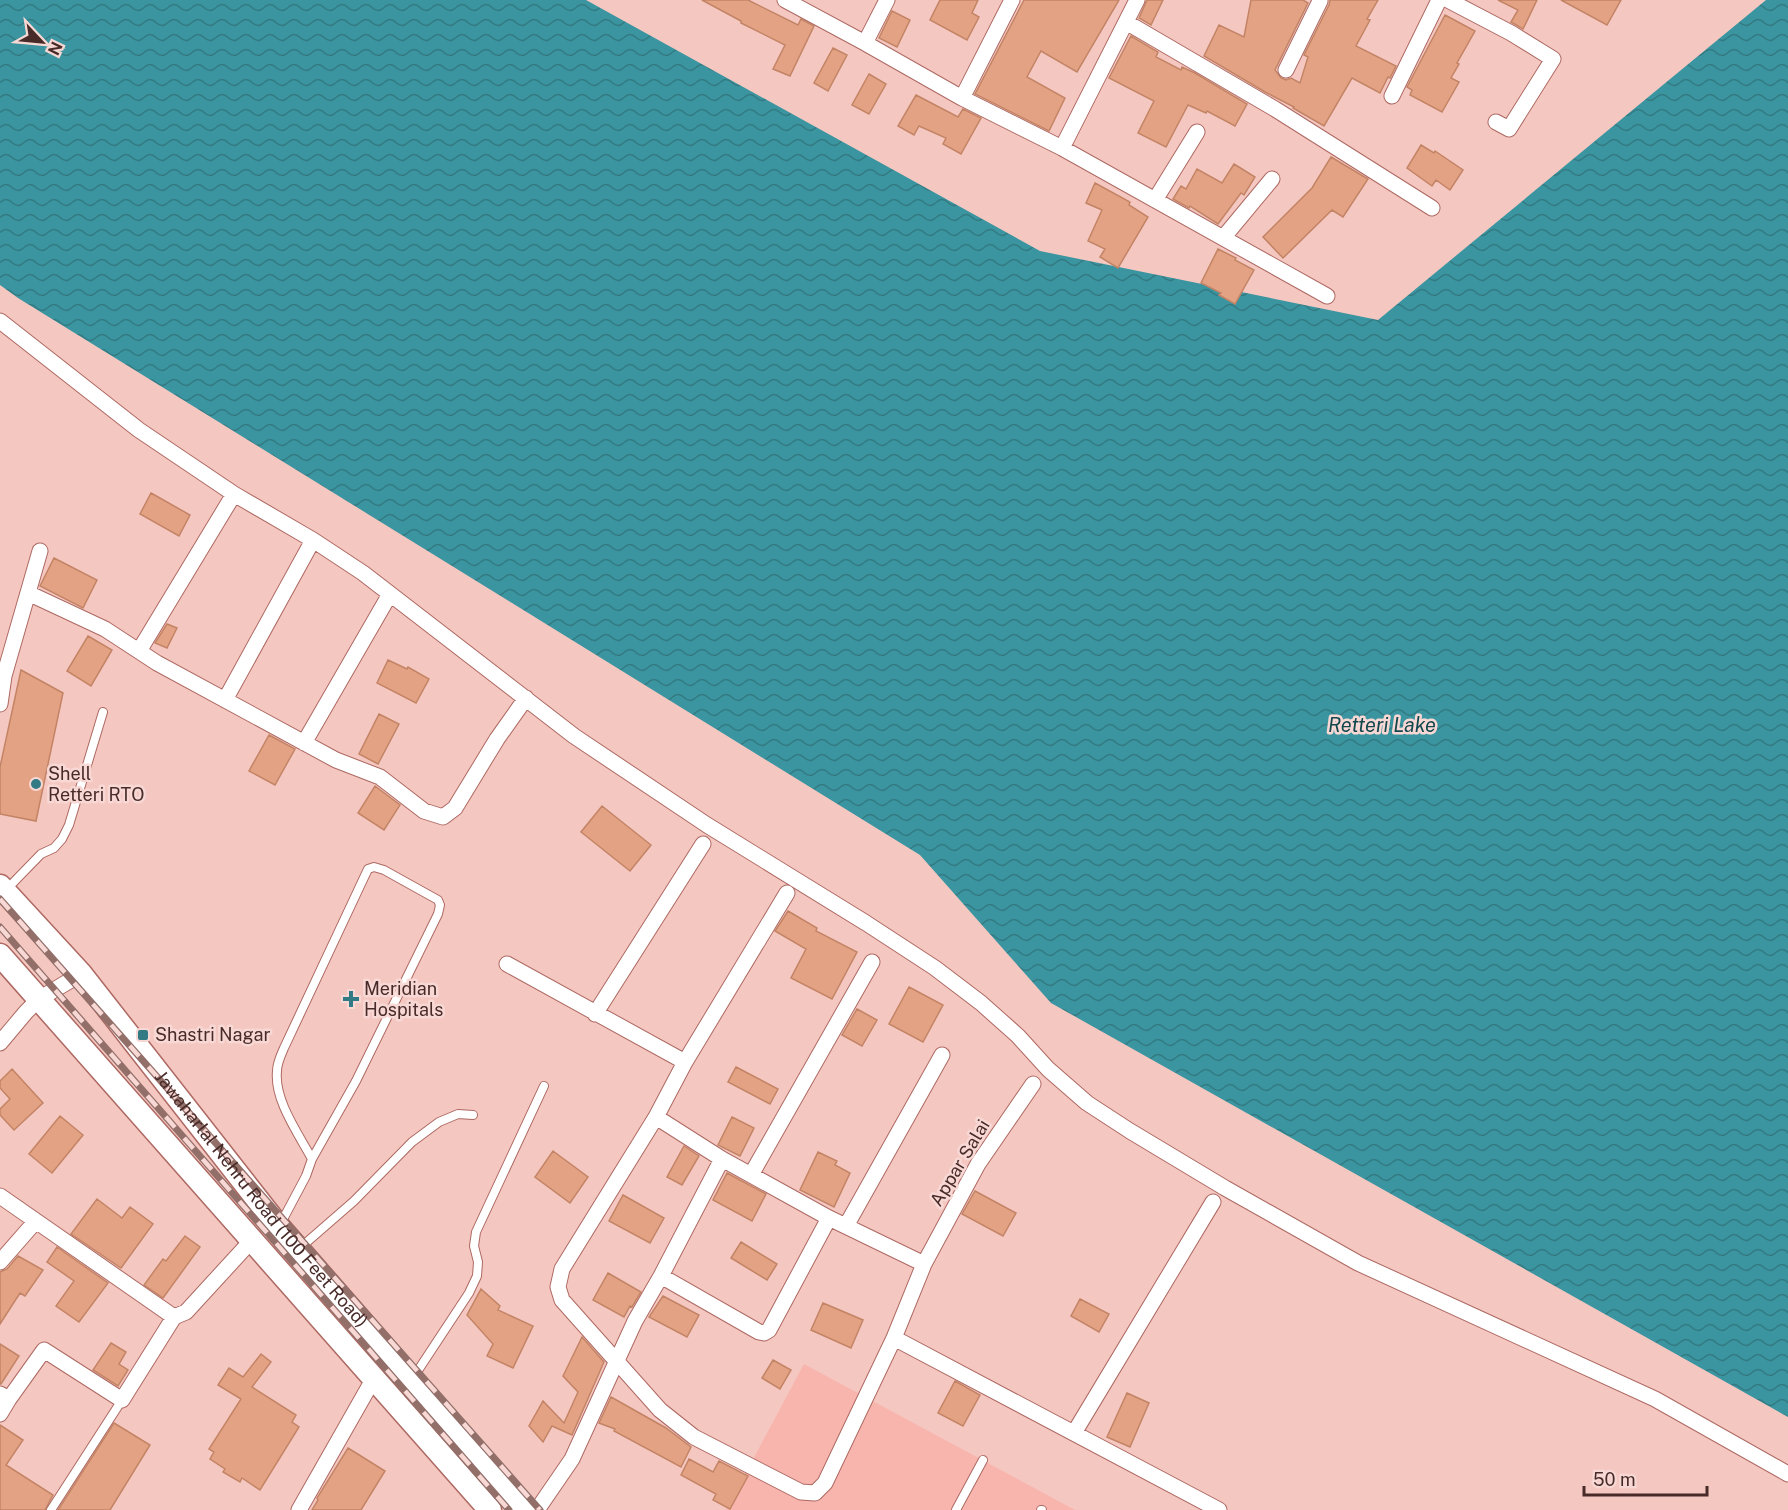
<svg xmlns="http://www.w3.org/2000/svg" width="1788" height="1510" font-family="'Public Sans',sans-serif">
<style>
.built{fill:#f8b5ae}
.water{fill:url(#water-waves)}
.building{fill:#e3a283;stroke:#c38466;stroke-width:1.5}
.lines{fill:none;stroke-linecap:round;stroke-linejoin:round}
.service-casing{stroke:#ad6962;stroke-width:10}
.minor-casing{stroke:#ad6962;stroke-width:17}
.primary-casing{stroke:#ad6962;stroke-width:25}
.service{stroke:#fff;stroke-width:8}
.minor{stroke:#fff;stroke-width:15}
.primary{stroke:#fff;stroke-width:22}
.rail-casing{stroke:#936f6a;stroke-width:7}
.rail{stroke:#f8d8d4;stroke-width:4.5;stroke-dasharray:14;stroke-linecap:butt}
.poi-dot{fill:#337b84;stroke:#f8d8d4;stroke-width:2}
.labels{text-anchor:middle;stroke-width:5;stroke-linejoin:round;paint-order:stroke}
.poi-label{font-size:18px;fill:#482b28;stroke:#f8d8d4;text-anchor:start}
.street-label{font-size:18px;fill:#482b28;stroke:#f8d8d4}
.water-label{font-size:20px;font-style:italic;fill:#12474e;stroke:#f8d8d4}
</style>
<defs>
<pattern id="water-waves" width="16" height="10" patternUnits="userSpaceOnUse" patternTransform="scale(1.5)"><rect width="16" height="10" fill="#3a95a0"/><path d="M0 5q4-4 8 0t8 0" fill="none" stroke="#337a82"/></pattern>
</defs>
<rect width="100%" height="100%" fill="#f5c7c1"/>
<path class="built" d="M804 1364 1075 1510H726Z"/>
<path class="water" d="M0 0H586L1040 251 1378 320 1766 0H1788V1417L1051 1003 920 855 18 298 0 285Z"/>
<path class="building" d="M702 0H748L798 25 801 19 814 26 790 76 773 69 785 45 741 23V21Z
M940 0H978L972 13 979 17 967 40 930 20Z
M1024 0H1119L1077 72 1041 51 1027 77 1065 98 1049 131 975 94Z
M1147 0H1163L1151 25 1139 18Z
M1251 0H1303L1308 3 1275 70 1281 78 1286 80 1291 78 1300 83 1308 57 1304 55 1329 5 1330 0H1378L1367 19 1370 20 1356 46 1396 66 1390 78 1388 77 1380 93 1352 78 1324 126 1293 108 1294 107 1265 92 1204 56 1219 25 1244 37Z
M1498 0H1537L1523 29 1511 22 1518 10Z
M1561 0H1621L1607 25Z
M892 11 910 20 897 47 879 38Z
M1445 15 1475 31 1457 63 1459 64 1451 78 1459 82 1442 112 1410 95 1412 90 1407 87Z
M1131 36 1158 52 1156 57 1181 70 1182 67 1195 73 1247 104 1235 126 1207 111 1206 113 1188 105 1166 147 1138 133 1154 101 1109 78Z
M833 48 847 55 828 91 814 83Z
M869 74 886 84 869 114 852 105Z
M916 95 958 117 963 109 981 118 961 154 943 144 946 138 919 126 914 135 898 126Z
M1421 145 1434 153 1435 151 1463 170 1450 190 1436 180 1432 186 1407 168Z
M1331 157 1368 179 1343 217 1332 210 1283 258 1263 237 1312 188Z
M1234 164 1255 177 1244 195 1241 193 1218 224 1190 206 1189 208 1173 199 1181 186 1186 189 1197 169 1222 183Z
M1095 183 1130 202 1129 205 1148 217 1118 268 1100 257 1105 249 1088 241 1102 210 1086 203Z
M1218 249 1236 258 1235 260 1254 270 1235 304 1219 295 1221 293 1201 283Z
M151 493 190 515 179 536 140 514Z
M54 558 97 580 83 608 40 586Z
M167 624 177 628 167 648 155 643Z
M88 636 112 650 91 686 67 671Z
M388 660 407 669 408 667 429 679 416 703 377 683Z
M21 670 63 693 36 821 0 814V767Z
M379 714 399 724 378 764 359 754Z
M269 735 295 749 275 785 249 771Z
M375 786 400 805 384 830 358 813Z
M602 806 651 845 630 871 581 832Z
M788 911 817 928 816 931 857 952 832 999 791 978 806 949 775 931Z
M909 987 943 1005 923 1042 889 1024Z
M857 1009 877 1020 862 1046 842 1035Z
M736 1067 778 1089 770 1104 728 1082Z
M12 1069 43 1103 14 1130 0 1115V1109L10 1099 0 1088V1081Z
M60 1116 83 1135 52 1173 29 1154Z
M732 1117 754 1128 740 1156 718 1145Z
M684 1146 699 1156 682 1185 667 1177Z
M553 1151 588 1177 570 1203 535 1177Z
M818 1152 837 1161 835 1165 850 1173 834 1207 800 1190Z
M727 1173 766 1194 752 1221 713 1200Z
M975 1191 1016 1213 1003 1236 962 1214Z
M623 1195 664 1218 650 1243 609 1221Z
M97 1199 122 1218 130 1207 153 1224 121 1268 71 1234Z
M185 1236 200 1247 163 1298 144 1285 163 1259 166 1261Z
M741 1242 777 1264 767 1280 731 1258Z
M57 1247 108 1283 79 1322 56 1306 74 1281 47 1262Z
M18 1256 43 1270 25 1296 20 1293 0 1324V1272L7 1269Z
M608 1273 641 1292 632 1307 630 1306 624 1317 593 1300Z
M481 1289 500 1306 498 1310 533 1326 513 1368 487 1356 493 1344 467 1315Z
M663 1296 699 1315 687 1337 649 1317Z
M1080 1299 1109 1314 1099 1332 1071 1316Z
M823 1303 863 1320 851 1348 811 1330Z
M582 1337 604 1362 572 1435 552 1426 543 1442 529 1426 543 1401 564 1423 578 1392 563 1376Z
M111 1343 126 1352 119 1364 128 1370 118 1386 93 1370Z
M0 1344 19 1356 1 1384H0Z
M261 1354 271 1362 252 1387 296 1415 292 1422 299 1427 260 1490 242 1478 240 1482 223 1472 225 1469 210 1459 214 1452 209 1449 241 1399 218 1385 229 1368 243 1377Z
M773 1360 791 1370 780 1389 762 1378Z
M955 1381 980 1395 963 1426 938 1413Z
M1127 1393 1149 1403 1130 1447 1107 1437Z
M611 1397 666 1428 691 1447 681 1467 614 1431 615 1429 599 1423Z
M114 1423 150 1445 110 1510H58Z
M0 1425 23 1440 6 1465 53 1495 45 1510H0Z
M348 1448 385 1471 361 1510H312L318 1500 317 1498Z
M689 1459 713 1472 719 1461 748 1476 730 1509 713 1500 716 1494 681 1475Z"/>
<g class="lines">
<defs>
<path id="service" d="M5 891 41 854 54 848 62 839 69 825 103 712
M281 1223 306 1176 312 1159C298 1133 274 1100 277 1071 277 1063 281 1055 284 1048L368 869 374 867 384 870 438 900 440 905 438 914 356 1081 312 1159
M300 1248 354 1201 412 1142 439 1122 458 1114 473 1115
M413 1378 469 1293 477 1276 478 1262 474 1246 476 1232 544 1086
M51 1510 122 1400
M956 1510 983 1460
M1041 1510H1042"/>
<path id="minor" d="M785 0 865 43
M887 0 865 43 962 98
M1012 0 962 98 1062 148 1137 0
M1448 0 1511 33 1553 59 1509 129 1496 122
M1126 22 1275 109 1432 208
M1286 70 1320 1
M1392 96 1439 0
M1062 148 1327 296
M1155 200 1197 132
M1223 238 1272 179
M0 321 139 430 234 494 313 540 363 573 574 736 707 825 866 923 935 968 981 1003 1018 1036 1048 1069 1087 1103 1130 1131 1225 1188 1358 1263 1655 1399 1788 1474
M28 593 105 629 157 663 336 760 380 777 424 811 443 817 455 808 497 739 526 698
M139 651 234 494
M225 700 313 540
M0 704 4 676 40 551
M304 743 390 594
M787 893 685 1062 656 1117 722 1159 829 1218 924 1264
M507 964 685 1062
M595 1014 703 844
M0 1043 26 1012 39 999 81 974
M1033 1084 978 1164 924 1264 894 1338 1219 1510
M656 1117 562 1269 558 1287 562 1300 660 1410 694 1437 801 1492 815 1493 825 1483 894 1338
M751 1175 872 962
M0 1196 174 1317 122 1400 44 1350 9 1399
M846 1226 942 1055
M0 1262 35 1222
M661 1276 759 1332 764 1333 769 1330 829 1218
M174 1317 186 1312 252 1240
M0 1414 9 1399 0 1394
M1074 1433 1213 1202
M299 1510 374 1378
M537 1510 572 1459 635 1321 661 1276 722 1159"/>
<g id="primary">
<path id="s1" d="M0 886 81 974 279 1227 526 1510"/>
<path d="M0 955 490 1510"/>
</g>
</defs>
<use href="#service" class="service-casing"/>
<use href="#minor" class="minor-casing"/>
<use href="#primary" class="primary-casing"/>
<use href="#service" class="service"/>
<use href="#minor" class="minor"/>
<use href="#primary" class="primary"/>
<defs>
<path id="rail" d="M0 899 540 1510
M0 927 509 1510"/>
</defs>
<use href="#rail" class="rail-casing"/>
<use href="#rail" class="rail"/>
</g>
<g class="poi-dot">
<circle cx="36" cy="784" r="6"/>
<path d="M348 990h6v6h6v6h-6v6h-6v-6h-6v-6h6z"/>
<rect x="137" y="1029" width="12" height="12" rx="3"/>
</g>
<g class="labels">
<g class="poi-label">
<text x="48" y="780">Shell<tspan x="48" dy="21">Retteri RTO</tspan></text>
<text x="364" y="995">Meridian<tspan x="364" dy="21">Hospitals</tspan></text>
<text x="155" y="1041">Shastri Nagar</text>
</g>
<g class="street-label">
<text transform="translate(960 1163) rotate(-59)" y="6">Appar Salai</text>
<text dy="6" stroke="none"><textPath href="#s1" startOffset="408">Jawaharlal Nehru Road (100 Feet Road)</textPath></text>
</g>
<g class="water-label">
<text x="1382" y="732">Retteri Lake</text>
</g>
</g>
<g transform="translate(42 42) rotate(116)" stroke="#f8d8d4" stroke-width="4.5" paint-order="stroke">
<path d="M0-4.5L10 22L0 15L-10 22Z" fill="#482b28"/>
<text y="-9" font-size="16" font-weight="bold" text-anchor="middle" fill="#482b28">N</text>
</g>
<path d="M1584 1486v9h123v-9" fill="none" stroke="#482b28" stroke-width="3"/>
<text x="1593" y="1486" font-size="18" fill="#482b28" stroke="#f8d8d4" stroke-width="4.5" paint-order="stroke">50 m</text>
</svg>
